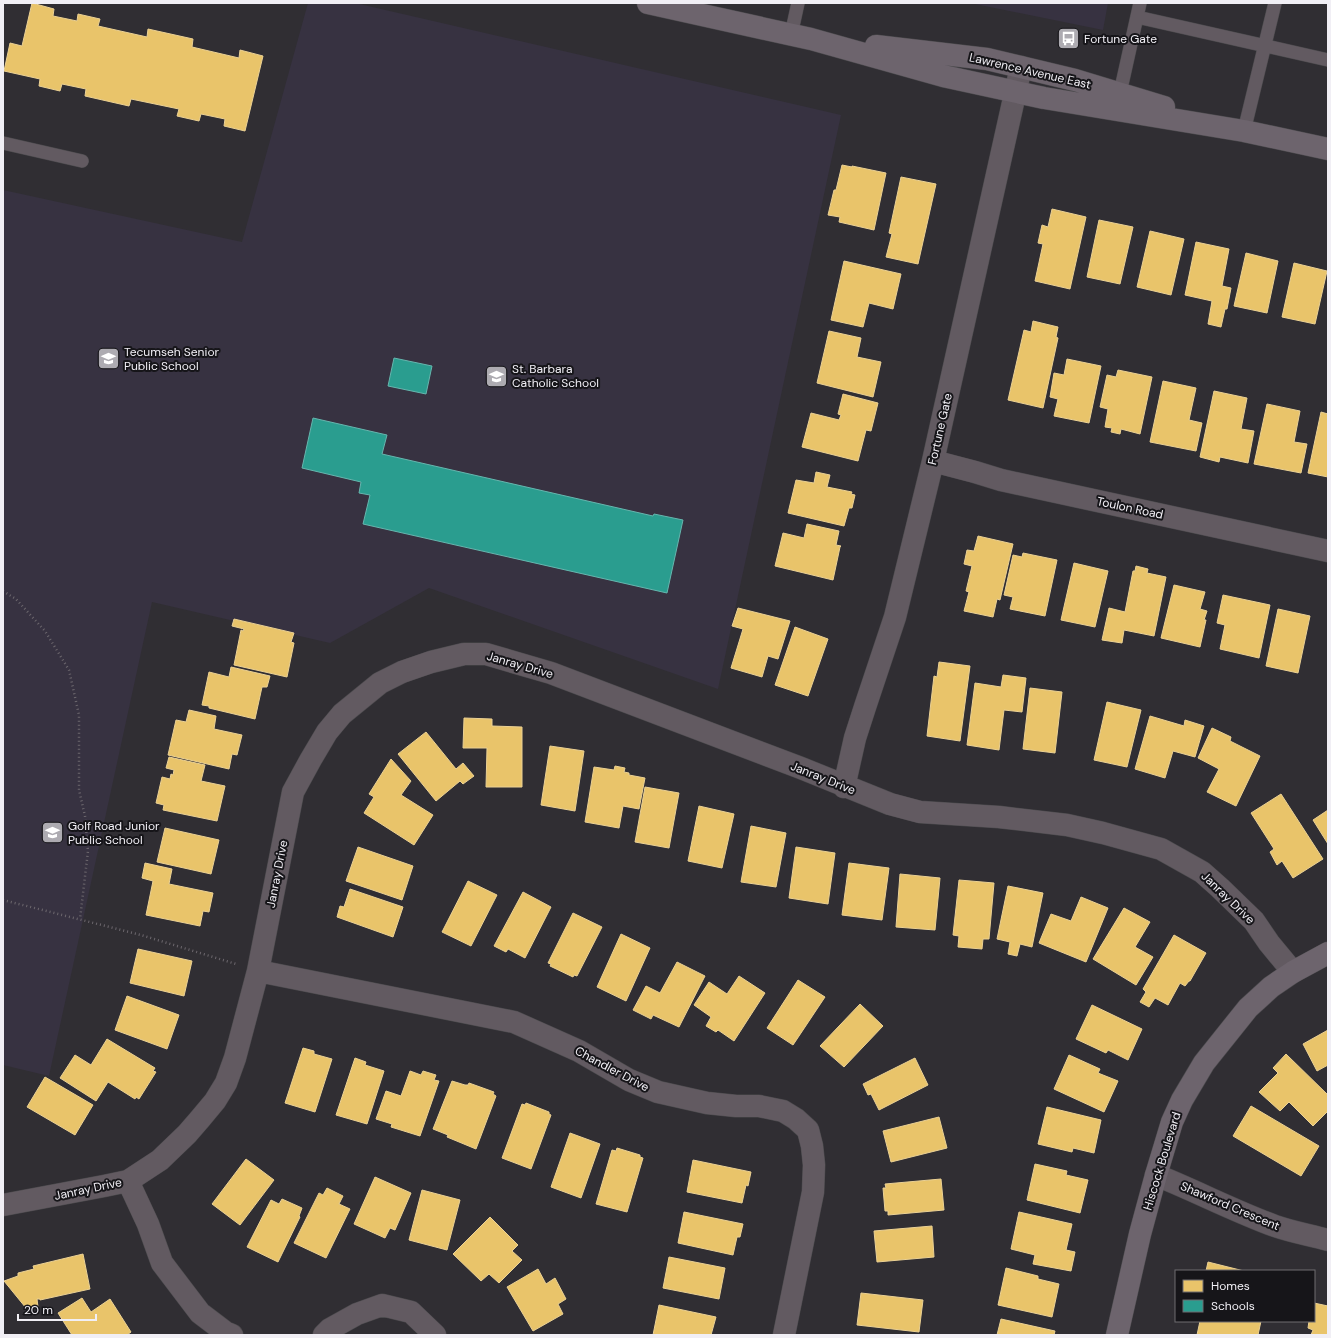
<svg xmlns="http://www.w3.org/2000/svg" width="1331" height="1338" font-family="'DM Sans',sans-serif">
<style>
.built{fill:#373241}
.homes{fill:#e9c46a;stroke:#ebd194}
.schools{fill:#2a9d8f;stroke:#66b6ae}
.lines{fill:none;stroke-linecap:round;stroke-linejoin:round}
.lane-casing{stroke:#4b4a4d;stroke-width:14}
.street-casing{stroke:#4b4a4d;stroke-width:23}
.secondary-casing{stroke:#4b4a4d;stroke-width:23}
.path{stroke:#6d686e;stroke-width:2.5;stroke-dasharray:1 3;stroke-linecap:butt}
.lane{stroke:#625a61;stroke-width:13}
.street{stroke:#625a61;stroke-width:22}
.secondary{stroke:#6d646d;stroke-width:22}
.labels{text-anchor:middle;stroke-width:4;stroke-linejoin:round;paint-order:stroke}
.poi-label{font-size:12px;fill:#f1eff5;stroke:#161519;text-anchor:start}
.street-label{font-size:12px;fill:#f1eff5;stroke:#161519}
</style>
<rect width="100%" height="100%" fill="#302e33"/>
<path class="built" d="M308 3H355L841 115 718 689 429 588 330 643 152 602 49 1076 3 1065V190L242 242Z
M970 3H1108L1103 30Z"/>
<path class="homes" d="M32 3 54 9 53 16 77 21 78 14 100 19 98 26 147 37 148 29 193 39 192 47 239 58 240 50 263 56 245 131 224 126 225 119 201 114 199 121 177 116 179 109 131 99 129 106 85 96 86 89 62 84 60 91 39 86 40 79 4 71 10 43 22 46Z
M842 165 852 167V166L886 173 874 230 839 222 840 217 828 215 834 190H836Z
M901 177 936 184 918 264 886 257 892 234 889 233Z
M1052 209 1086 217 1070 289 1035 281 1043 244 1038 243 1042 225 1048 227Z
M1099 220 1133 227 1120 284 1087 277Z
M1150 231 1184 239 1171 295 1137 287Z
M1196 242 1229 249 1222 286 1231 288 1227 309H1225L1221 327 1208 324 1212 301 1185 295Z
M1246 253 1278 261 1267 313 1234 306Z
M844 261 901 274 893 309 869 303 863 327 831 320Z
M1294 263 1327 271 1315 324 1282 317Z
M1033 321 1058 327 1056 337 1058 338 1043 408 1008 400 1024 330 1031 332Z
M829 331 861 338 857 357 881 362 873 397 817 383Z
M1067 359 1101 366 1089 423 1054 416 1058 399 1050 397 1054 373 1064 375Z
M1118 370 1152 377 1140 434 1121 429 1120 434 1111 432 1112 428 1105 427 1108 409 1100 407 1107 375 1116 377Z
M1163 381 1196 388 1189 420 1202 423 1196 451 1150 442Z
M1214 391 1247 398 1241 429 1254 431 1248 463 1220 457 1219 462 1200 457Z
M843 394 878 403 871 431 866 430 858 461 802 447 811 413 839 420 841 415 838 414Z
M1267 404 1300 411 1294 442 1307 444 1301 473 1254 464Z
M1321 412 1328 414V477L1308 473Z
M816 472 830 475 827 487 852 492 851 494 855 495 852 508H849L844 526 788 513 796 480 814 483Z
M807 524 839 531 836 545 841 546 840 547 833 580 775 566 783 533 804 538Z
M978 536 1013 544 1000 600 997 599 993 617 964 611 969 592 966 591 972 566 964 564 967 550 974 551Z
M1023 553 1057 560 1045 616 1010 609 1013 597 1004 595 1013 555 1022 557Z
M1074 563 1108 571 1095 627 1061 620Z
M1136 566 1148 569 1147 573 1166 577 1154 636 1124 630 1122 643 1102 640 1109 608 1125 612 1133 571H1135Z
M1174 585 1205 592 1200 609 1207 611 1204 620H1206L1200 647 1161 638Z
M1223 595 1270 605 1259 658 1220 649 1225 625 1217 623Z
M738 608 790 621 778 659 768 656 762 677 731 668 743 629 732 626Z
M1278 609 1310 616 1298 673 1266 666Z
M234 619 294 633 291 642 294 643 287 677 234 665 241 630 243 631 244 629 232 626Z
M795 627 828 639 808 696 775 685Z
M939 662 970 666 960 741 927 736 934 676 937 677Z
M231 667 270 676 267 687H262L255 719 209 708V706L202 705 209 672 229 677Z
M1003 675 1026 678 1022 712 1004 710 999 750 967 745 975 683 1001 687Z
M1030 688 1062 692 1055 753 1023 749Z
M1107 702 1141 710 1127 767 1094 760Z
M189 710 216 716 214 729 242 735 237 755 232 754 229 769 168 755 176 720 186 722Z
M1150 716 1184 726 1185 720 1204 726 1195 757 1173 751 1165 778 1135 769Z
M464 718 492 719V726L522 727V787H486L487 748H463Z
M1212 728 1231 737 1230 741 1260 756 1236 806 1207 792 1219 769 1198 758Z
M426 732 456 769 463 763 474 776 463 784 460 781 436 801 398 754Z
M550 746 584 751 575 811 541 805Z
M169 757 205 765 201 781 225 786 217 821 163 810 164 805 156 803 162 777 170 779 171 774 173 775 174 770 166 768Z
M391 759 411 781 401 795 433 815 414 845 364 813 374 797 369 794Z
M615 766 625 768 624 772 629 773V775L645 778 639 809 623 806 619 828 585 822 594 767 614 770Z
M645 787 679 793 669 848 635 842Z
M1281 794 1323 859 1293 878 1282 861 1277 865 1270 852 1274 849 1251 813Z
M699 806 734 814 722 868 688 861Z
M1328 810V844L1313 820Z
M751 826 786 833 776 887 741 882Z
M165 828 219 840 211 874 157 862Z
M358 847 413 866 402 900 346 881Z
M796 847 835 853 828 904 789 898Z
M145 863 172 869 169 884 213 893 209 912 203 911 200 926 146 915 153 881 142 878Z
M849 863 889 868 882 920 842 915Z
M900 874 940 878 935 930 896 927Z
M959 880 994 883 989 939H983L982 949 958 947 959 936 953 935Z
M468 881 497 895 471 946 442 932Z
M1008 886 1043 893 1032 947 1020 944 1017 956 1008 954 1010 942 997 939Z
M350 889 403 907 393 937 337 917 340 906 344 907Z
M523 892 551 907 525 958 508 949 506 952 494 946Z
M1081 897 1108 908 1086 962 1039 943 1051 914 1071 921Z
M1124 908 1150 922 1135 947 1153 957 1136 985 1093 959Z
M573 913 602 927 577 976 574 975 573 977 550 966 551 964 548 963Z
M621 934 650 948 626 1001 597 987Z
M1174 935 1206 953 1190 981H1189L1185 986 1180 983 1168 1005 1155 998 1149 1007 1140 1002 1146 992 1143 989Z
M138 949 192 961 184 996 130 983Z
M677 962 705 976 679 1027 653 1015 651 1019 633 1010 646 986 660 993Z
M739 976 765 993 734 1041 718 1030 716 1032 706 1026 711 1017 694 1005 709 982 727 994Z
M798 980 825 997 793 1045 767 1028Z
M127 996 179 1015 167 1049 115 1030Z
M860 1004 883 1026 844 1067 820 1046Z
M1092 1005 1142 1029 1128 1060 1108 1050 1106 1053 1076 1039Z
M1328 1030V1065L1317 1071 1303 1044Z
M107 1039 155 1068 153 1071 156 1072 139 1099 136 1097 135 1099 108 1082 96 1101 60 1078 75 1055 91 1065Z
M303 1048 314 1051V1054L332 1059 315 1112 285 1103Z
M1286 1054 1328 1095V1111L1313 1126 1289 1102 1280 1111 1259 1092 1278 1073 1273 1068Z
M1069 1055 1100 1069 1098 1073 1118 1081 1104 1112 1054 1089Z
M355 1058 366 1062 365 1065 384 1071 367 1124 336 1115Z
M915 1058 928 1085 879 1110 871 1094 868 1095 863 1084Z
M410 1071 421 1075 423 1071 436 1075 434 1080 439 1081 420 1136 391 1127 392 1124 376 1119 386 1091 401 1096Z
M45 1077 93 1105 75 1135 27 1107Z
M452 1081 465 1085H468L469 1083 494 1092 493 1094 496 1096 476 1149 447 1137 448 1135 433 1129Z
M526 1103 549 1112V1114L551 1115 531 1169 502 1158 522 1104 525 1105Z
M1251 1106 1319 1146 1301 1176 1233 1136Z
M1047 1107 1101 1120 1094 1153 1073 1148 1072 1152 1038 1144Z
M939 1117 947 1148 891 1162 883 1131Z
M570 1133 600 1144 581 1198 551 1187Z
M617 1148 640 1155V1157L643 1158 627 1212 596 1204 612 1150 616 1151Z
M246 1159 274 1180 240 1225 212 1204Z
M693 1160 751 1172 748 1186 746 1185 742 1203 687 1192Z
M1035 1164 1067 1171 1066 1175 1088 1180 1080 1213 1027 1200Z
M375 1177 411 1193 395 1230 390 1228 385 1238 354 1224Z
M941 1179 944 1210 888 1215V1211H885L883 1188H886L885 1184Z
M327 1188 343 1196 339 1204 350 1209 326 1258 294 1243 319 1193 323 1195Z
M422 1190 460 1200 447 1250 409 1240Z
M282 1199 302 1208 299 1216 300 1217 278 1262 247 1247 271 1200 279 1204Z
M684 1212 743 1224 740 1237H737L733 1255 678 1243Z
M1019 1212 1072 1224 1066 1250 1075 1252 1071 1271 1033 1264 1035 1255 1011 1249Z
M490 1217 518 1245 512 1251 522 1260 499 1283 489 1274 481 1281 453 1254Z
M932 1226 934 1257 877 1262 874 1231Z
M83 1254 90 1289 40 1300V1299H37L38 1307 26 1308 4 1281 18 1276V1273L34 1269 33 1266Z
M669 1257 725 1268 719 1299 663 1288Z
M1208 1262 1244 1271H1206Z
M1006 1268 1038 1276V1279L1059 1284 1052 1317 998 1305Z
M538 1269 546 1284 555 1278 566 1299 558 1304 563 1314 533 1331 507 1287Z
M861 1293 923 1300 919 1332 857 1325Z
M82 1298 91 1312 110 1299 131 1332 127 1335H72L58 1313Z
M1314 1303 1328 1306V1335H1311L1313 1330 1308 1328 1309 1321H1314Z
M659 1305 716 1317 711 1335H653Z
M1001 1319 1055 1331 1054 1335H997Z
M1200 1321H1261L1258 1335H1197Z"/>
<path class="schools" d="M394 358 432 366 426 394 388 386Z
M313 418 387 435 382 454 653 516 654 514 683 520 667 593 363 524 370 495 359 493 361 482 302 468Z"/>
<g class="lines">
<defs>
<path id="lane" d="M1137 17 1328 60
M791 35 798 3
M1120 93 1140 3
M1244 131 1275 3
M3 143 82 161"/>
<path id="street" d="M933 461 975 472 1001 480 1328 551
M844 787 855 738 865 707 895 617 933 461 1021 67
M258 971 514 1022 579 1051 629 1080 658 1092 707 1103 736 1106H759L783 1111 796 1119 808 1130 812 1146 814 1165 813 1192 784 1335
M1156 1175C1196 1191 1234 1211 1275 1226 1292 1232 1310 1235 1328 1240
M128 1181 148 1224 162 1263 200 1313 225 1332 232 1335
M3 1205 104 1186 128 1181 160 1160 187 1134 200 1119 215 1101 226 1083 235 1058 258 971 293 792 311 759 327 732 342 714 380 683 402 672 431 662 464 654H486L551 673 801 768 890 804 920 812 999 817 1067 825 1103 833 1161 849 1202 872 1220 888 1254 921 1269 943 1293 972
M324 1335 330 1329 357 1314 382 1305 411 1312 435 1335"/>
<path id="secondary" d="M648 3 811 39 943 76 1044 98 1244 131 1328 149
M876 46 987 59 1075 80 1164 107
M1117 1335 1140 1234 1156 1175 1172 1122 1182 1100 1204 1063 1248 1008 1271 987 1293 972 1328 953"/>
</defs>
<use href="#lane" class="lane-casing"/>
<use href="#street" class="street-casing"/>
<use href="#secondary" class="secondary-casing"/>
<path class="path" d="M3 591 16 599 45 631 69 670 79 715V790L85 816 88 851 80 919
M3 900 141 935 236 964"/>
<use href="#lane" class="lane"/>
<use href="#street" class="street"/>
<use href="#secondary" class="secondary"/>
</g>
<defs>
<symbol id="bus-square" viewBox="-11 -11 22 22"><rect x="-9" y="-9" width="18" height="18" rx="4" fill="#adabb1" stroke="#161519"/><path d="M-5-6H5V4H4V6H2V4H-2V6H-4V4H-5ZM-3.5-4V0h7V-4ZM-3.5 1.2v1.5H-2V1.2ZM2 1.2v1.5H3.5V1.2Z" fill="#fff"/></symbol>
<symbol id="school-square" viewBox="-11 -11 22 22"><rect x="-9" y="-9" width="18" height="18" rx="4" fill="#adabb1" stroke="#161519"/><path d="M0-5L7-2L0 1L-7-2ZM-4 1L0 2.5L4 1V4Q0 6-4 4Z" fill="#fff"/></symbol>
</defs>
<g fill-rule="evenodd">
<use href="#bus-square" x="1056" y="26" width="25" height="25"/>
<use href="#school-square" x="96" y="346" width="25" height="25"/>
<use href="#school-square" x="484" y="364" width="25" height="25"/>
<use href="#school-square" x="40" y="820" width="25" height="25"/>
</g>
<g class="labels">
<g class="poi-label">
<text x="1084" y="43">Fortune Gate</text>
<text x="124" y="356">Tecumseh Senior<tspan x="124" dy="14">Public School</tspan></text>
<text x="512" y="373">St. Barbara<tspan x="512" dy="14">Catholic School</tspan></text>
<text x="68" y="830">Golf Road Junior<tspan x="68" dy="14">Public School</tspan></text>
</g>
<g class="street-label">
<text transform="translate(1030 71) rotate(13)" y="4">Lawrence Avenue East</text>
<text transform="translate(940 429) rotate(-77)" y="4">Fortune Gate</text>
<text transform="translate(1130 508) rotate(12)" y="4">Toulon Road</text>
<text transform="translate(520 665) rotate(16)" y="4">Janray Drive</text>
<text transform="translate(823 778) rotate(22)" y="4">Janray Drive</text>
<text transform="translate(277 874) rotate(-79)" y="4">Janray Drive</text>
<text transform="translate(1228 898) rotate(44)" y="4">Janray Drive</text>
<text transform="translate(612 1069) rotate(28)" y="4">Chandler Drive</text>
<text transform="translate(1162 1161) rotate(-73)" y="4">Hiscock Boulevard</text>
<text transform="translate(88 1189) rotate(-12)" y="4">Janray Drive</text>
<text transform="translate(1230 1206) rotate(23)" y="4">Shawford Crescent</text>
</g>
</g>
<rect width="1331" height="1338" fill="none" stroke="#f1eff5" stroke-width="8"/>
<rect x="1175" y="1270" width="140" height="52" fill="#161519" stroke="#6e6c71"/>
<rect x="1183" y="1280" width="20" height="12" fill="#e9c46a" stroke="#6e6c71"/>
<text x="1211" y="1290" font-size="12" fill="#f1eff5">Homes</text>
<rect x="1183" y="1300" width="20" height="12" fill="#2a9d8f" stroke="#6e6c71"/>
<text x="1211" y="1310" font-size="12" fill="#f1eff5">Schools</text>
<path d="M18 1314v6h78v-6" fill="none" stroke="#f1eff5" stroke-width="2"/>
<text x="24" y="1314" font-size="12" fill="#f1eff5" stroke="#161519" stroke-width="3" paint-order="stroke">20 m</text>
</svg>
